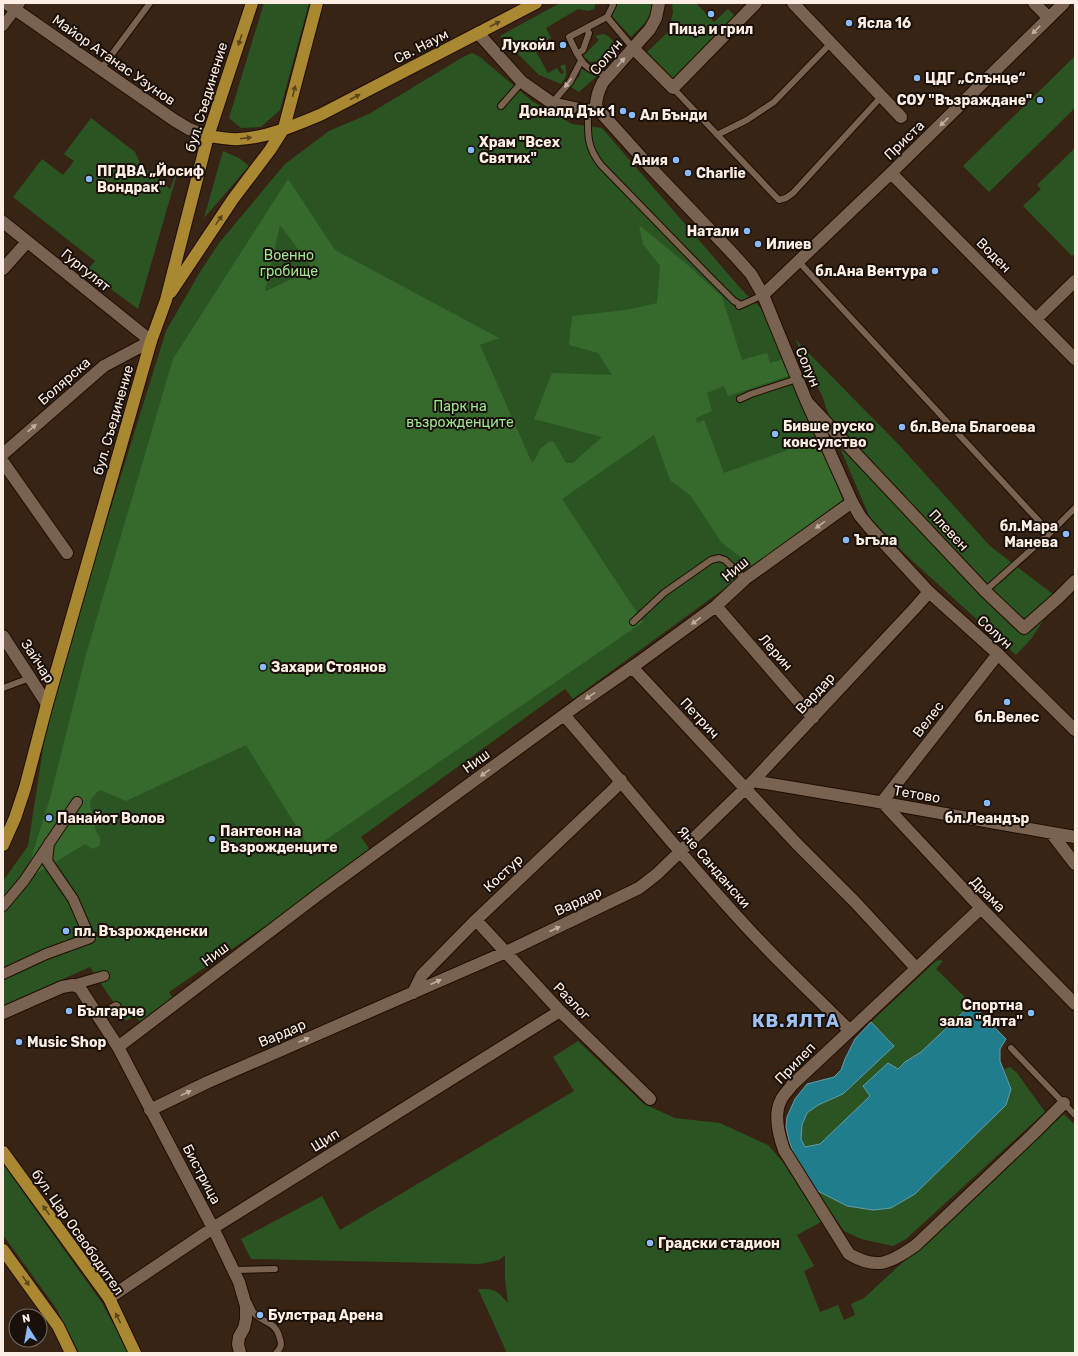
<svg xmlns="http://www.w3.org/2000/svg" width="1078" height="1356" font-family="Rubik,sans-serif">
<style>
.green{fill:#2b5423}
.forest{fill:#366a2d;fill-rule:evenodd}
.water{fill:#207d8d;stroke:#629fa7}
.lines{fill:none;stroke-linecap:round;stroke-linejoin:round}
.service-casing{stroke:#1f0d01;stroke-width:8}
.pedestrian-casing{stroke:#1f0d01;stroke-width:12}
.minor-casing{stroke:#1f0d01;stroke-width:14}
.tertiary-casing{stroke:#1f0d01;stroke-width:14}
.primary-casing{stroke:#1f0d01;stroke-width:14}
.service{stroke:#796250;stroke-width:6}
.pedestrian{stroke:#796250;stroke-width:10}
.minor{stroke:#796250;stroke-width:12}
.tertiary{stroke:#796250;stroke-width:12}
.primary{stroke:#aa8731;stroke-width:12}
.oneway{fill:#5a461b}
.oneway2{fill:#c1afa1}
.poi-dot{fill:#8abafc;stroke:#191009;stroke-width:1.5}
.labels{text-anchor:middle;stroke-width:4;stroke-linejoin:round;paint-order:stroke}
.poi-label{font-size:14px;font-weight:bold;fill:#fceee4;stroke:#191009;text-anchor:start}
.street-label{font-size:14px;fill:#fceee4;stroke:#191009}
.park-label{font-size:14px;fill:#9ee790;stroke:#191009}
.district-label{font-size:18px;font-weight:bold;letter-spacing:1px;fill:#9ec1f3;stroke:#191009}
</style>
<rect width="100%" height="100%" fill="#382414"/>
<path class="green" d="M264 3H309L280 110 261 127 241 128 229 118Z
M560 3H596L594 9 588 11 578 9 546 28 551 38 534 48 548 73 557 68 561 74 564 73 560 66 565 64C567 73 567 77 561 84L539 75 500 36Z
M613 3H653V5L648 20 631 37 611 15Z
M672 3H696L714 22 728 9 737 18 673 79 647 52 669 31 673 12Z
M603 34C610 36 612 40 616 46L614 54 603 61 590 62 583 56 599 40 595 36Z
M472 53 480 57 532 101 572 124 602 128 742 290 762 309 804 405 843 500 710 599 573 699 565 689 361 837 372 853 169 992 174 1001 141 1022 134 1016 126 1021 90 967 3 1006V881L28 846 50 703 166 331 200 272 219 243 285 164 329 131 369 114 463 57Z
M1075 56V108L989 192 963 166Z
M581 69 597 76 579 92 571 87 580 75Z
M91 118 135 152 141 165 170 189 180 164 138 309 100 281 84 274 95 261 13 197 42 159 63 175 74 161 64 154Z
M1075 148V253L1072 256 1023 206 1041 189 1037 185Z
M223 151 239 158 249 166 204 218Z
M795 339 900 446 990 546 1058 598 1031 639 1016 655 907 556 870 518 838 443 823 398Z
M941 960 943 961 936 969 972 1004 921 1052 905 1062 897 1069 888 1063 863 1086 870 1096 820 1144 805 1147 801 1139 802 1125 807 1113 818 1105 843 1094 894 1046 871 1022 936 961Z
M578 1041 644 1104 675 1118 720 1123 768 1145 783 1162 821 1222 797 1235 814 1266 804 1271 820 1312 838 1305 844 1320 855 1315 851 1304 864 1298 1064 1114 1075 1125V1353H507L478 1289C496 1289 496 1290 508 1303L505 1280V1255L499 1260 480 1264 251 1259 241 1239 322 1196 340 1230 574 1091 553 1057Z
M1010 1067 1017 1073 1045 1112 906 1239 893 1246 861 1239 844 1231 816 1190 847 1206 1011 1089 1004 1069Z
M3 1164 102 1303 129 1353H79L56 1308 3 1235Z"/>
<path class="forest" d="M288 179 335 250 499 338 480 345 532 463 536 458 540 449 550 441 554 442 566 463H573L602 437 534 419 552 373 612 375 598 353 569 345 572 316 626 310 657 303 660 266 643 244 639 225 689 266 722 297 742 360 767 353 770 363 784 359 791 375 728 396 724 386 707 393 712 411 696 418 697 423 704 420 724 473 818 439 843 500 754 567 722 543 691 496 670 480 654 435 562 499 643 622 311 850 246 745 126 801 100 790C85 802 90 806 96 822 93 829 97 832 100 838 100 838 100 844 100 845L93 849 85 844 24 881 50 798 85 658 173 359ZM280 225 313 269 266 291H265Z"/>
<path class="water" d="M972 1004 1006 1039 1000 1049V1061L1011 1089 1006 1105 915 1194 891 1208 873 1210 847 1206 816 1190 794 1154 789 1141 786 1127 787 1117 795 1099 807 1084 834 1077 841 1070 845 1059 855 1039 871 1022 894 1046 843 1094 818 1105 807 1113 802 1125 801 1139 805 1147 820 1144 870 1096 863 1086 888 1063 898 1069 905 1062 921 1052Z"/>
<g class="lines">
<defs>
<path id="service" d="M607 17 633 48
M577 54 583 50 589 33 586 28
M101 69 150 3
M609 75C583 72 579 58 569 37L607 17 613 5 612 3
M673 88 779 200 786 198 793 193 882 96
M552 103 570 82 581 61
M501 106 522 82
M588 111C588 134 586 146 601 165L709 276 734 301 741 305
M717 135 747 120 774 102 831 43
M798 261 1050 533
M739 306 763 295
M740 399 751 394 797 379
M985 591 1050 533 1075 508
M633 622 664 593 711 560 719 558 725 560 745 579
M3 688 30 678
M1011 1048 1075 1115
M234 1270 275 1269
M249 1303C251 1307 252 1312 256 1315 266 1324 276 1322 280 1339 282 1345 281 1348 276 1353"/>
<path id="pedestrian" d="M3 26 20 3
M3 906 24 881 77 802
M3 974 46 954 90 938 73 899 47 861 49 843
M73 985 104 976
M98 1018 116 1007"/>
<path id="minor" d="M6 3 174 120 189 129 208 136
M793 3 901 117
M1034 3 1049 18
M478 33 522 82 552 103 588 111 596 107
M633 48 673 88 756 3
M891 173 1075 359
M3 222 151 341 104 366 3 454
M3 269 27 242
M763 295 891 173 1064 3
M1036 319 1075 281
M808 403 985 591 1024 628 1058 598 1075 581
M3 462 67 553
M716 606 813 718
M3 636 47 704
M998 654 882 802 981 908 1075 1004
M632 667 797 844 855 902 916 968
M564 715C628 788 688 865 755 936 785 968 818 999 849 1030
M753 781 867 800 1075 837
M1052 834 1075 864
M981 908 792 1085C789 1090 783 1095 781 1100 773 1115 779 1136 784 1150L849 1254C878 1271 891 1262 916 1245L1032 1135 1064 1103
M476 920 560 1011 650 1099
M413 993 422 975 476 920 615 788 621 780
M3 1013 62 987 73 985 80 988 118 1047 213 1228 239 1282 246 1306V1319L244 1328 239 1337 238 1344 240 1353
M118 1047 319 894 579 704 638 663 716 606 745 579 852 502
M150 1110 208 1082 506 952 639 888 657 874 753 781 914 609 929 592
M109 1298 213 1228 560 1011"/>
<path id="tertiary" d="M659 3 656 18 650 29 603 82C598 91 596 97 596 107L650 167 734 255 751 274 763 295 806 400 852 502 860 516 870 528 929 592 998 654 1075 730"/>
<path id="primary" d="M208 136C218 137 229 140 239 139 266 138 296 125 320 115L536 3
M171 292 233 199 270 150 284 128 317 3
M3 845 15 818 25 788 47 704 151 341 166 300 208 136 252 3
M3 1152 109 1298 135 1353
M3 1250 58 1326 71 1353"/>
</defs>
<use href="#service" class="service-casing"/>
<use href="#pedestrian" class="pedestrian-casing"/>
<use href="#minor" class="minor-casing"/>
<use href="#tertiary" class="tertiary-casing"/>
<use href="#primary" class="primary-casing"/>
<use href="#service" class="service"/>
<use href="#pedestrian" class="pedestrian"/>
<use href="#minor" class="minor"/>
<use href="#tertiary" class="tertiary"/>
<use href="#primary" class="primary"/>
</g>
<defs><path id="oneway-solid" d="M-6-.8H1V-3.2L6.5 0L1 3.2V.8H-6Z"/></defs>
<g class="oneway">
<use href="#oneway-solid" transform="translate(495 24) rotate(-27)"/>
<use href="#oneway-solid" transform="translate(240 40) rotate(108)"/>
<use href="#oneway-solid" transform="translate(294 91) rotate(-75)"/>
<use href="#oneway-solid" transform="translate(355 97) rotate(-27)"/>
<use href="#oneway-solid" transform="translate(246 138) rotate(-7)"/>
<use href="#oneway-solid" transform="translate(219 220) rotate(-55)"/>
<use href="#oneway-solid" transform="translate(46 1210) rotate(-125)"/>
<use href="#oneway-solid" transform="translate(26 1281) rotate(55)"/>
<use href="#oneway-solid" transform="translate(118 1318) rotate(-116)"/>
</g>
<g class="oneway2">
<use href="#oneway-solid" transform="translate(1036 30) rotate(135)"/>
<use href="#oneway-solid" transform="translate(621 62) rotate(-48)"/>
<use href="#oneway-solid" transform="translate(568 83) rotate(127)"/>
<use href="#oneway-solid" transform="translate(944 122) rotate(135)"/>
<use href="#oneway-solid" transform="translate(32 428) rotate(-41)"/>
<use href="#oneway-solid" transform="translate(820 525) rotate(144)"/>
<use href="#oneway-solid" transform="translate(696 621) rotate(144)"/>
<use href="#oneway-solid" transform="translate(590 696) rotate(146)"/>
<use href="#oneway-solid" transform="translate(485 773) rotate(144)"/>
<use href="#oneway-solid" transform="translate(555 929) rotate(-25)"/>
<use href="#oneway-solid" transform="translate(436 982) rotate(-24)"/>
<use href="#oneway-solid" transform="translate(304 1040) rotate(-23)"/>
<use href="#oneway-solid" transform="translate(186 1093) rotate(-26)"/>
</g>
<g class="poi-dot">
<circle cx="711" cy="14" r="4"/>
<circle cx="849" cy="23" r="4"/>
<circle cx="563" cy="45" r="4"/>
<circle cx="917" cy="78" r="4"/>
<circle cx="1040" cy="100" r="4"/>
<circle cx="623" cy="111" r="4"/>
<circle cx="632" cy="115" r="4"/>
<circle cx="471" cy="150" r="4"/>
<circle cx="676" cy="160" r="4"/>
<circle cx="688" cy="173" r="4"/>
<circle cx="89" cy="179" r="4"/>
<circle cx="747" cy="231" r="4"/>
<circle cx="758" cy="244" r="4"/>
<circle cx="935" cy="271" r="4"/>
<circle cx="902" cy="427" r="4"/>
<circle cx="775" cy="434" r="4"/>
<circle cx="1066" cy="534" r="4"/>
<circle cx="846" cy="540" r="4"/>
<circle cx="263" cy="667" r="4"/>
<circle cx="1007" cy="702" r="4"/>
<circle cx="987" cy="803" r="4"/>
<circle cx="49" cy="818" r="4"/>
<circle cx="212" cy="839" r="4"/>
<circle cx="66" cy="931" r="4"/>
<circle cx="69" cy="1011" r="4"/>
<circle cx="1031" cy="1013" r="4"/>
<circle cx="19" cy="1042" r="4"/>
<circle cx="650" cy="1243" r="4"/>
<circle cx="260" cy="1315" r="4"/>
</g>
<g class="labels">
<g class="poi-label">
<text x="857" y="28">Ясла 16</text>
<text x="711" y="34" text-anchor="middle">Пица и грил</text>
<text x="555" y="50" text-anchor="end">Лукойл</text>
<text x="925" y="83">ЦДГ „Слънце“</text>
<text x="1032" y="105" text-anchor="end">СОУ "Възраждане"</text>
<text x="615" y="116" text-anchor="end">Доналд Дък 1</text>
<text x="640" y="120">Ал Бънди</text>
<text x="479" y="147">Храм "Всех<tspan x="479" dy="16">Святих"</tspan></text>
<text x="668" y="165" text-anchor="end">Ания</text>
<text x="97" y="176">ПГДВА „Йосиф<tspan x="97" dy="16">Вондрак"</tspan></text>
<text x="696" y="178">Charlie</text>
<text x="739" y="236" text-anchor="end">Натали</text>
<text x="766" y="249">Илиев</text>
<text x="927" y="276" text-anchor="end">бл.Ана Вентура</text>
<text x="783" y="431">Бивше руско<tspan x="783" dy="16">консулство</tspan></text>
<text x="910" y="432">бл.Вела Благоева</text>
<text x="1058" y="531" text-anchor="end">бл.Мара<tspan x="1058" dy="16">Манева</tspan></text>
<text x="854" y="545">Ъгъла</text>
<text x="271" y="672">Захари Стоянов</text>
<text x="1007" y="722" text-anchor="middle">бл.Велес</text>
<text x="57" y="823">Панайот Волов</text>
<text x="987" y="823" text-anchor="middle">бл.Леандър</text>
<text x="220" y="836">Пантеон на<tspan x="220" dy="16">Възрожденците</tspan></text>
<text x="74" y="936">пл. Възрожденски</text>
<text x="1023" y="1010" text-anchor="end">Спортна<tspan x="1023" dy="16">зала "Ялта''</tspan></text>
<text x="77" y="1016">Българче</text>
<text x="27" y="1047">Music Shop</text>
<text x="658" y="1248">Градски стадион</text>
<text x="268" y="1320">Булстрад Арена</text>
</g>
<g class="street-label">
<text transform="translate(421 46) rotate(-27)" y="5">Св. Наум</text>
<text transform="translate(606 57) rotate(-50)" y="5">Солун</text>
<text transform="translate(114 60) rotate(35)" y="5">Майор Атанас Узунов</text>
<text transform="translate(206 97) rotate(-73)" y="5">бул. Съединение</text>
<text transform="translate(904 140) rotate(-44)" y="5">Приста</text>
<text transform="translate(994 255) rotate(45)" y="5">Воден</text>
<text transform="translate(86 270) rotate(39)" y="5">Гургулят</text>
<text transform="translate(808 367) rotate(67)" y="5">Солун</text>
<text transform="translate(64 381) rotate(-41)" y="5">Болярска</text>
<text transform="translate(113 420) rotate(-74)" y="5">бул. Съединение</text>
<text transform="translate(949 530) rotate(47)" y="5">Плевен</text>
<text transform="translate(735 569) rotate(-40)" y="5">Ниш</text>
<text transform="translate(995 632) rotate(42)" y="5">Солун</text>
<text transform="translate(776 652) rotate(49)" y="5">Лерин</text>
<text transform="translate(38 661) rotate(57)" y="5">Зайчар</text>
<text transform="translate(815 693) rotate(-47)" y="5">Вардар</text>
<text transform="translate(700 718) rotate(47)" y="5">Петрич</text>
<text transform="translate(928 719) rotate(-52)" y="5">Велес</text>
<text transform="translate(476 761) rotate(-36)" y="5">Ниш</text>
<text transform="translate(917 794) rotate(10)" y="5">Тетово</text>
<text transform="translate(714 867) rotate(49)" y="5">Яне Сандански</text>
<text transform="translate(503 873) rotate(-43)" y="5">Костур</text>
<text transform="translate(988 894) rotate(46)" y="5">Драма</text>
<text transform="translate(578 901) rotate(-25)" y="5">Вардар</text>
<text transform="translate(215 954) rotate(-37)" y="5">Ниш</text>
<text transform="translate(572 1001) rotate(46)" y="5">Разлог</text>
<text transform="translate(282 1033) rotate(-23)" y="5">Вардар</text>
<text transform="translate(795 1063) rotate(-46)" y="5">Прилеп</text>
<text transform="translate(325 1140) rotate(-32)" y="5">Щип</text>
<text transform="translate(202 1174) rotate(62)" y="5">Бистрица</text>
<text transform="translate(78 1232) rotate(55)" y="5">бул. Цар Освободител</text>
</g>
<g class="park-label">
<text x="289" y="260">Военно<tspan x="289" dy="16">гробище</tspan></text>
<text x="460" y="411">Парк на<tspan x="460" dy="16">възрожденците</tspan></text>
</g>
<g class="district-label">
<text x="796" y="1027">КВ.ЯЛТА</text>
</g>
</g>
<rect width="1078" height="1356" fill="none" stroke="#fceee4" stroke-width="8"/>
<g transform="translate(28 1328) rotate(349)"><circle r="19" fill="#191009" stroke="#746961"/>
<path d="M0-3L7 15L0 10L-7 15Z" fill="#8abafc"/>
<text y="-6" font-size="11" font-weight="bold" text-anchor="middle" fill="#fceee4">N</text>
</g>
</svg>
